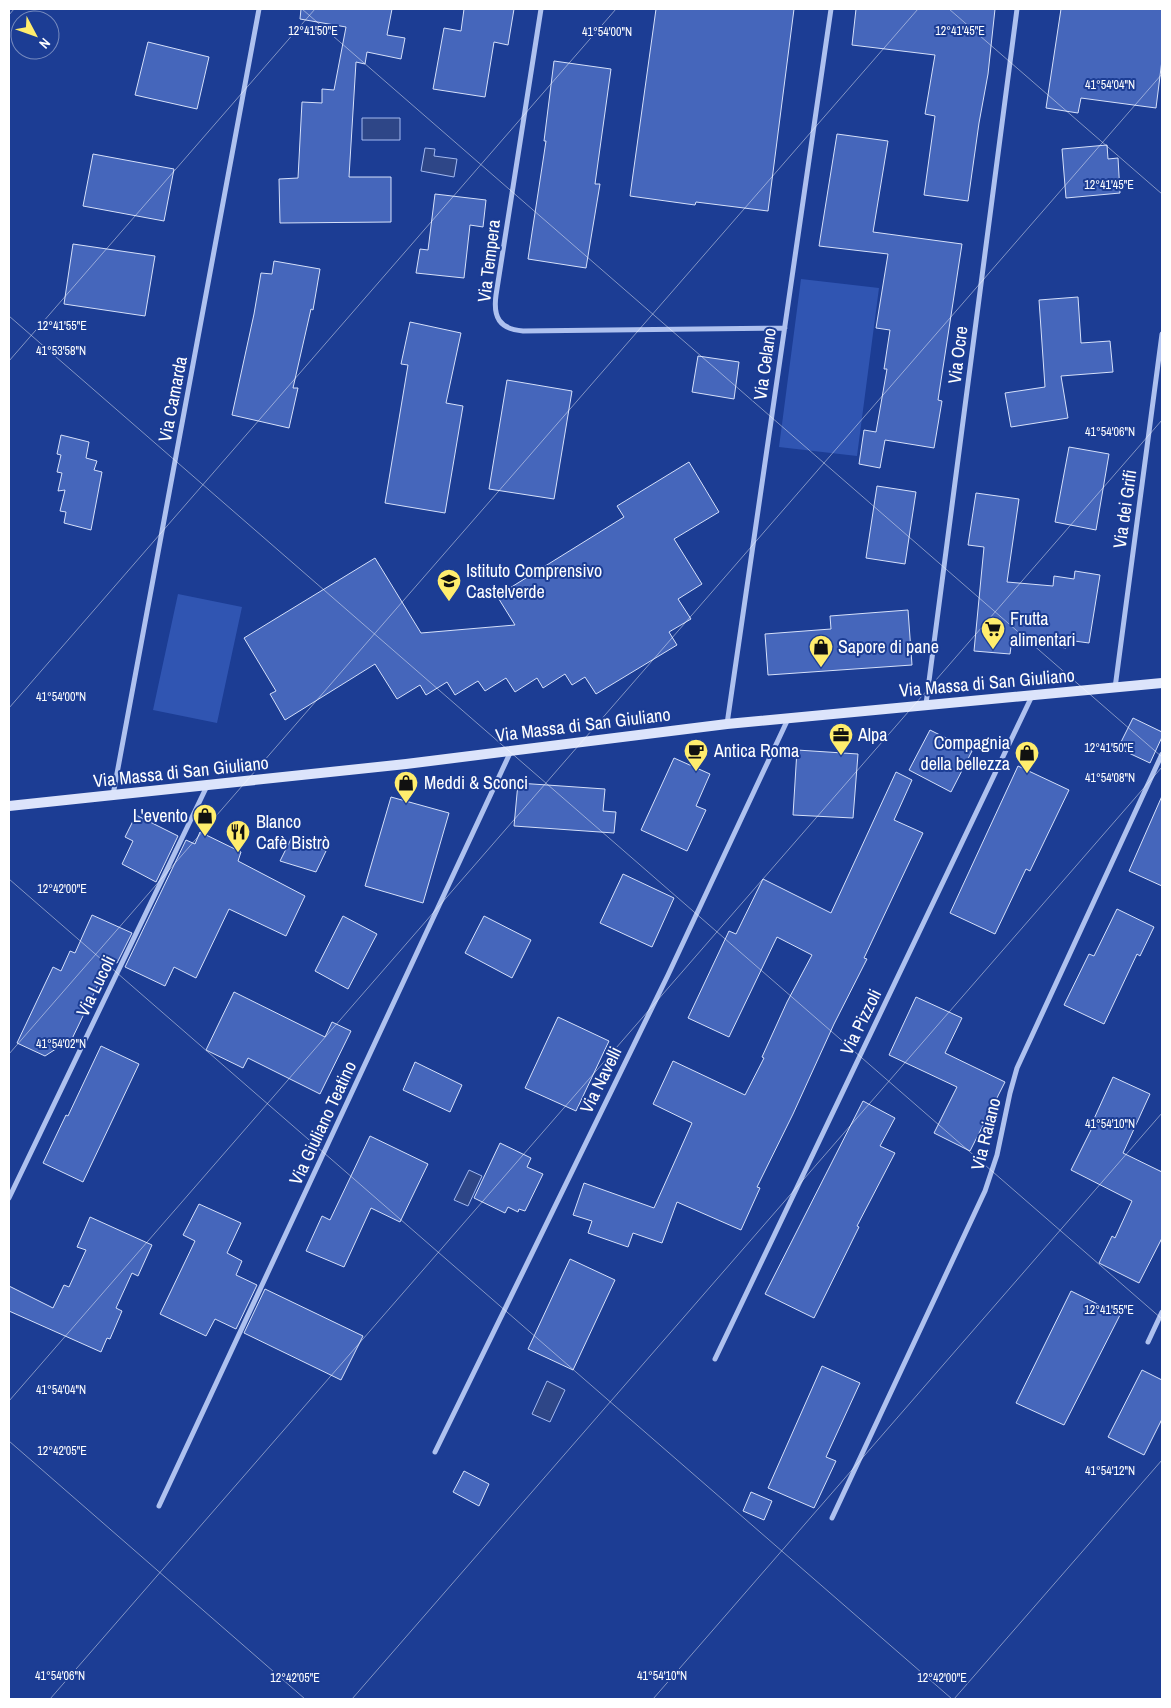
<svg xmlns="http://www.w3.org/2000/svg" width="1171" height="1708" font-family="'Archivo Narrow',sans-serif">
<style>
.green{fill:#3055b2}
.water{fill:#2e4687;stroke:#a2b9f1}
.building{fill:#4566bb;stroke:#d5e0fa}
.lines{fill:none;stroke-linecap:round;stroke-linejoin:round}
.street{stroke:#aec1ef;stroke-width:5}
.secondary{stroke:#dce4fb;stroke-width:10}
.ticks{fill:none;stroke:#fff;stroke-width:1;stroke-opacity:0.45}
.labels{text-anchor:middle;stroke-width:4;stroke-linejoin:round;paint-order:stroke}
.street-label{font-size:18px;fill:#fff;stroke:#1c3d94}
.poi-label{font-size:18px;fill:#fff;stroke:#1c3d94;text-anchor:start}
.ticks-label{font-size:12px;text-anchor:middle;fill:#fff;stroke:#1c3d94;stroke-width:4;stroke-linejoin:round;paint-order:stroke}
</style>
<rect width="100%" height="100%" fill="#1c3d94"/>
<path class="green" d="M801 279 879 288 857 456 779 447Z
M178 594 242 607 217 723 153 710Z"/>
<path class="water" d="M362 118H400V140H362Z
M425 148 435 149 434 156 457 159 454 177 421 171Z
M469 1170 482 1176 468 1206 454 1200Z
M547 1381 565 1390 550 1422 532 1414Z"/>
<path class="building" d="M301 9H392L387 35 405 38 401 59 367 52 365 64 356 62 349 177H391V222L280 223 279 179 298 178 302 102 322 103V89L334 90 346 27 300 19Z
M464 9H514L508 45 494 42 485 97 433 89 444 28 461 31Z
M656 9H794L768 211 696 202 695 205 630 196Z
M856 9H995L988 74 979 123 968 201 924 195 935 116 925 114 935 55 852 45Z
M1061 9H1162V60L1156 108 1081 98 1078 113 1046 108Z
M148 42 209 57 197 109 135 95Z
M554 61 611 69 595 184H600L586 268 528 259 546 141H544Z
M837 134 888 141 873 232 962 244 938 400 942 401 934 448 885 440 880 468 859 464 864 430 876 432 887 369H884L890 330 876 328 888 254 819 246Z
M1107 145 1108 159 1118 158 1120 193 1066 198 1062 149Z
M93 154 174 169 164 221 83 206Z
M435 194 486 200 483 227 470 225 464 278 416 273 420 249 428 250Z
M73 244 155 256 145 316 64 304Z
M274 261 320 269 313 310 311 309 293 388H298L289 428 232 415 254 314 261 273 272 274Z
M1078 297 1081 343 1110 341 1113 372 1061 376 1068 418 1011 427 1005 393 1045 387 1039 300Z
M410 322 461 333 446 403 463 406 445 513 385 503 408 365 401 364Z
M698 356 739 362 734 399 692 392Z
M507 380 572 391 554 499 489 489Z
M61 435 89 442 86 458 97 461 94 470 102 472 91 530 64 523 66 512 60 511 65 490 58 491 62 473 57 472 61 455 57 454Z
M1069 447 1109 454 1096 530 1055 522Z
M689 462 719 512 674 539 702 584 678 599 691 619 669 632 677 645 596 694 585 677 572 685 565 674 543 688 537 678 515 692 506 678 485 691 478 681 455 695 447 682 426 695 420 685 397 699 375 664 285 720 270 694 276 691 244 638 375 558 421 633 515 625 497 596 624 517 617 506Z
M877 486 916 492 905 564 866 558Z
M976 493 1019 499 1007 582 1053 586 1054 576 1074 579 1075 571 1100 575 1089 643 1067 640 1066 648 1012 639 1010 654 974 651 984 547 968 545Z
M908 610 912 665 768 675 765 634 831 629 830 616Z
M1133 718 1162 732V737L1150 763 1118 748Z
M930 730 972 751 951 792 909 770Z
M797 750 858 754 853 818 793 815Z
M674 758 710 774 696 806 706 810 687 851 641 830Z
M1018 766 1069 790 1030 871 1026 869 995 934 950 913Z
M896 772 912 780 894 820 923 833 864 958 867 959 834 1024 793 1114 757 1187 760 1188 741 1230 677 1202 662 1243 633 1233 628 1247 588 1233 592 1221 573 1215 584 1183 654 1208 692 1123 653 1104 673 1061 745 1095 764 1058 762 1057 787 1002 812 955 777 937 729 1037 688 1018 729 931 736 934 763 879 831 913Z
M518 783 605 789 603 811 616 812 614 833 514 826Z
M1162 796V886L1129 871Z
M391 797 449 813 423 903 365 886Z
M136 815 178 836 156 882 122 864 133 841 125 837Z
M200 832 241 852 238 861 305 896 286 936 229 909 196 978 174 967 165 986 125 967 186 840 195 844Z
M293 835 326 851 316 872 280 861Z
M623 874 674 898 652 947 600 923Z
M1117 909 1154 927 1140 956 1137 954 1104 1024 1064 1005 1089 954 1094 956Z
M92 915 132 933 117 963 110 960 69 1045 65 1043 45 1056 17 1043 53 967 61 971 70 951 75 953Z
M343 916 377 934 348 989 315 971Z
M484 916 531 940 512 978 465 953Z
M234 992 325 1037 332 1022 351 1031 320 1094 248 1058 243 1068 206 1050Z
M916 997 962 1018 945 1053 1005 1082 970 1151 934 1133 957 1087 889 1055Z
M558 1017 609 1041 576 1111 525 1088Z
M101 1046 139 1064 83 1182 43 1163 66 1115 68 1116Z
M415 1062 462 1085 450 1112 403 1090Z
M1113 1077 1150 1094 1123 1153 1162 1172V1238L1139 1283 1099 1263 1112 1236 1115 1238 1132 1201 1071 1170 1095 1122 1093 1121Z
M863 1101 895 1118 880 1146 895 1153 857 1226 859 1227 814 1318 765 1294Z
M370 1136 428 1164 400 1222 371 1208 344 1267 306 1251 322 1216 330 1220Z
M500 1143 531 1158 527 1167 543 1174 525 1211 519 1209 518 1212 508 1207 505 1213 474 1198Z
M199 1204 241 1223 227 1253 242 1261 236 1275 257 1285 236 1329 215 1319 206 1336 160 1314 195 1241 183 1235Z
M90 1217 152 1245 138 1276 132 1273 116 1308 122 1311 110 1339 107 1338 101 1352 9 1311V1286L53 1308 64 1285 69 1287 86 1250 77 1247Z
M570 1259 615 1280 573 1370 528 1349Z
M265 1289 363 1336 341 1380 244 1333Z
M1071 1291 1120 1315 1064 1425 1016 1403Z
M822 1366 860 1383 826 1457 836 1461 814 1508 768 1488Z
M1142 1370 1162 1380V1419L1144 1455 1108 1437Z
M464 1471 489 1484 479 1506 453 1492Z
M751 1492 772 1501 764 1520 743 1511Z"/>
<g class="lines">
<path class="street" d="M541 9 496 295C493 317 499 329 523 331L785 328
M1115 688 1162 334
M926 704 1017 9
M727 724 831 9
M113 795 259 9
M9 1198 207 786
M1148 1342 1162 1312
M715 1359 1032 696
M435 1452 668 975 788 719
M159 1506 511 751
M832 1518 985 1191 997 1155 1010 1093 1017 1068 1162 754"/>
<path class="secondary" d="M9 806 406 764 727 724 1162 683"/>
</g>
<path class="ticks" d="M302 9 1162 757M949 9 1162 194M9 15 14 9M9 316 1162 1319M9 361 315 9M9 708 616 9M9 879 952 1699M9 1054 918 9M9 1401 1162 74M9 1441 305 1699M50 1699 1162 420M352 1699 1162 767M653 1699 1162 1113M954 1699 1162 1460"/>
<defs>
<symbol id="school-pin" viewBox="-11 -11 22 30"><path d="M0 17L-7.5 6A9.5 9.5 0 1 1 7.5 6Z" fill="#ffed6d" stroke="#1c3d94"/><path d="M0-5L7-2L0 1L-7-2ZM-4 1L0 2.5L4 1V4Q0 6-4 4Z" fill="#111"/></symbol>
<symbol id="supermarket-pin" viewBox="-11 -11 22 30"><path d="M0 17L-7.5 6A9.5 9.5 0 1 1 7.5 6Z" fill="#ffed6d" stroke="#1c3d94"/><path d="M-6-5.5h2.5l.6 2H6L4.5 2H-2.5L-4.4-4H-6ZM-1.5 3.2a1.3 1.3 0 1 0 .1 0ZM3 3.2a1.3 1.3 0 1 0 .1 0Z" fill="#111"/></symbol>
<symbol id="shop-pin" viewBox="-11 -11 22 30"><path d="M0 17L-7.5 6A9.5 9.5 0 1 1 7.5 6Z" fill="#ffed6d" stroke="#1c3d94"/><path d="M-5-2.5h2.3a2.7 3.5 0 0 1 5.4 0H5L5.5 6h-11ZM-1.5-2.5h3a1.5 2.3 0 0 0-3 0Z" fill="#111"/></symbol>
<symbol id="office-pin" viewBox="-11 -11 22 30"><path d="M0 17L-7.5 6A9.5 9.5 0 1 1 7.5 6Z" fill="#ffed6d" stroke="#1c3d94"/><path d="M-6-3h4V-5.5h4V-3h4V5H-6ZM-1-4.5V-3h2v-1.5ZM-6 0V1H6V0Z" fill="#111"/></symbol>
<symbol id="cafe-pin" viewBox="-11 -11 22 30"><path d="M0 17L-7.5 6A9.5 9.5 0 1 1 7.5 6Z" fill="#ffed6d" stroke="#1c3d94"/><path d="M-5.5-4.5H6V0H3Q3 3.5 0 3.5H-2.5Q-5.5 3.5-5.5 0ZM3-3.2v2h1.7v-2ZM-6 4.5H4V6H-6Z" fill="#111"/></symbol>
<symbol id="restaurant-pin" viewBox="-11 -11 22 30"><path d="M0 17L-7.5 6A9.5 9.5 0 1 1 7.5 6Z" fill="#ffed6d" stroke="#1c3d94"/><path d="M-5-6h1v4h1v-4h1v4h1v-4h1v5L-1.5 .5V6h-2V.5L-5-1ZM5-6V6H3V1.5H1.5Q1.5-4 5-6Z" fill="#111"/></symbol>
</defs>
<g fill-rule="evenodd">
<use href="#school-pin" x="435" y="567" width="28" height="38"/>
<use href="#supermarket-pin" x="979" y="615" width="28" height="38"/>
<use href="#shop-pin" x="807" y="633" width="28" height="38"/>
<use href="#office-pin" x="827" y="721" width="28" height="38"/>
<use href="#cafe-pin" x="682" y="737" width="28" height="38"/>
<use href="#shop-pin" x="1013" y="739" width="28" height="38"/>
<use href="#shop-pin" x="392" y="769" width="28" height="38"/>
<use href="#shop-pin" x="191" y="802" width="28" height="38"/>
<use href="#restaurant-pin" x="224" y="818" width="28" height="38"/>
</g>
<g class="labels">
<g class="street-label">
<text transform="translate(489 261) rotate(-83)" y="6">Via Tempera</text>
<text transform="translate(958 355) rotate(-83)" y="6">Via Ocre</text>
<text transform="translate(765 364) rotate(-82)" y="6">Via Celano</text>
<text transform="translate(173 399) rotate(-79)" y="6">Via Camarda</text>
<text transform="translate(1125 509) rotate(-82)" y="6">Via dei Grifi</text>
<text transform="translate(987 683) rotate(-5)" y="6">Via Massa di San Giuliano</text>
<text transform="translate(583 725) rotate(-7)" y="6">Via Massa di San Giuliano</text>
<text transform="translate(181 772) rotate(-6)" y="6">Via Massa di San Giuliano</text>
<text transform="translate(96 986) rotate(-64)" y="6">Via Lucoli</text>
<text transform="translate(861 1022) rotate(-64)" y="6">Via Pizzoli</text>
<text transform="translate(601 1080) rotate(-64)" y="6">Via Navelli</text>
<text transform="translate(323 1123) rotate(-65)" y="6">Via Giuliano Teatino</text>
<text transform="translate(986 1134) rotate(-76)" y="6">Via Raiano</text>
</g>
<g class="poi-label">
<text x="466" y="577">Istituto Comprensivo<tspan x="466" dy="21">Castelverde</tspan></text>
<text x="1010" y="625">Frutta<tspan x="1010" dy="21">alimentari</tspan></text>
<text x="838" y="653">Sapore di pane</text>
<text x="858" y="741">Alpa</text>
<text x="1010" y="749" text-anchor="end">Compagnia<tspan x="1010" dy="21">della bellezza</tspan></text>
<text x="714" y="757">Antica Roma</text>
<text x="424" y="789">Meddi &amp; Sconci</text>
<text x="188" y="822" text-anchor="end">L'evento</text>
<text x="256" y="828">Blanco<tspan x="256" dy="21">Cafè Bistrò</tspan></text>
</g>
</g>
<g class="ticks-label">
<text x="313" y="35">12°41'50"E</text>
<text x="960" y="35">12°41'45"E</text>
<text x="607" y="36">41°54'00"N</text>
<text x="1110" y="89">41°54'04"N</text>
<text x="1109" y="189">12°41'45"E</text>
<text x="62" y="330">12°41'55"E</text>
<text x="61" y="355">41°53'58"N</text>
<text x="1110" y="436">41°54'06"N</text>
<text x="61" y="701">41°54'00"N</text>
<text x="1109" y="752">12°41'50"E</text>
<text x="1110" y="782">41°54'08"N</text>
<text x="62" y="893">12°42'00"E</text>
<text x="61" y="1048">41°54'02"N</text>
<text x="1110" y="1128">41°54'10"N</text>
<text x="1109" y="1314">12°41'55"E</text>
<text x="61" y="1394">41°54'04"N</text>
<text x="62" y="1455">12°42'05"E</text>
<text x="1110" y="1475">41°54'12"N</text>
<text x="60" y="1680">41°54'06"N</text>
<text x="662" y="1680">41°54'10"N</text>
<text x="295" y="1682">12°42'05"E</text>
<text x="942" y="1682">12°42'00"E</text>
</g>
<rect width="1171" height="1708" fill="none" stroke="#ffffff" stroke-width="20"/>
<g transform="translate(35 35) rotate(131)"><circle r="24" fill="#1c3d94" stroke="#778bbf"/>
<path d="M0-4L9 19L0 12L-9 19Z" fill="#ffed6d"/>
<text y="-8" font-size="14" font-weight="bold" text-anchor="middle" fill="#ffffff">N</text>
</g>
</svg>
